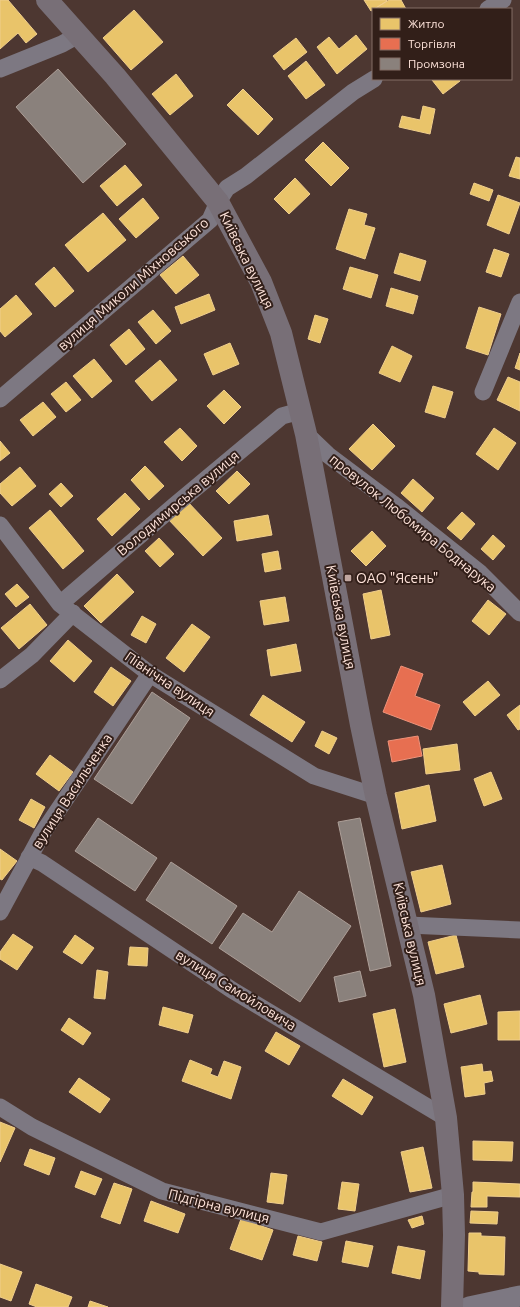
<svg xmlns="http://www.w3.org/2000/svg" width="520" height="1307" font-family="Ubuntu,sans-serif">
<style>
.homes{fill:#e9c46a;stroke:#f0ce8c}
.shops{fill:#e76f51;stroke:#ee927a}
.industry{fill:#8a817c;stroke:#ad9f98}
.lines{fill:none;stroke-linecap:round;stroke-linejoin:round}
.minor{stroke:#7d7882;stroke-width:17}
.tertiary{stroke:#7d7882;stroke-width:21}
.secondary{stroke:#786f77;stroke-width:22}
.poi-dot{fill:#c1a7a0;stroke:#321f19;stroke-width:1.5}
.labels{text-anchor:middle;stroke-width:4;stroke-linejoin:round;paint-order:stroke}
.street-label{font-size:14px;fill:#ffe4db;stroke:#321f19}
.poi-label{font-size:14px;fill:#ffe4db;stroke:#321f19;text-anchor:start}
</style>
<rect width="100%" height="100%" fill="#4d3731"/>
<path class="homes" d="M0 0H8L37 34 26 43 18 33 0 49Z
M364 0H386L387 1 371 11Z
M389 0H401L406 9H374Z
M134 10 163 42 131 70 103 38Z
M356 35 367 49 337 74 317 47 329 37 339 49Z
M296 38 307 52 284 70 273 56Z
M306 61 325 85 306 99 288 76Z
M176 74 193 96 170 115 152 94Z
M434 79H459L460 81 443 94 432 80Z
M243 89 273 119 258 135 227 105Z
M423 106 435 109 430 134 399 127 402 116 420 120Z
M323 142 349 168 331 186 305 160Z
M516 157 520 158V179L509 176Z
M125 165 142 185 117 206 100 186Z
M295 178 310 194 289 214 274 199Z
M474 183 493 190 489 201 470 194Z
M498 195 520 203 509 234 487 225Z
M143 198 159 218 136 238 119 219Z
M349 209 367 214 364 225 375 228 365 259 336 249Z
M103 213 126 240 88 272 65 245Z
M494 249 509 254 501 277 486 272Z
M400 253 426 261 420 281 394 273Z
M183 256 199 275 176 294 160 275Z
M54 267 74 291 55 307 35 284Z
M350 267 378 275 371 298 343 289Z
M391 288 418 296 413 314 386 306Z
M209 294 215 310 181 324 175 307Z
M16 295 32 314 5 337 0 331V309Z
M479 307 501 314 488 355 466 348Z
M153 310 171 331 156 344 138 322Z
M315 315 328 319 320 343 308 339Z
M129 329 145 349 126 365 110 345Z
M230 343 239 364 213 375 204 354Z
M392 346 412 356 400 382 379 373Z
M520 353V370L515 368Z
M94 359 112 381 92 398 73 376Z
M160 360 177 380 152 401 135 381Z
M508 377 520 382V411L497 400Z
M66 382 81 400 66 412 51 394Z
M433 386 453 392 445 418 425 412Z
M224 390 241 407 224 424 207 406Z
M43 402 56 417 33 436 20 420Z
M373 424 395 446 372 470 349 449Z
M180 428 197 446 182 461 164 442Z
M494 428 516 443 498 470 476 454Z
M0 441 10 453 0 461Z
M145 466 164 486 149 500 131 480Z
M20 467 36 486 12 506 0 493V484Z
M237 471 250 484 229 504 216 491Z
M413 479 434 498 422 512 401 493Z
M61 483 73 496 61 507 49 494Z
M125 493 140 509 112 536 97 519Z
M186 500 222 538 203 556 167 518Z
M50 510 84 551 63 569 29 528Z
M462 512 475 524 461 540 447 528Z
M268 515 272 535 237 541 234 521Z
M372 531 386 546 366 566 351 551Z
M493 535 505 546 493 560 481 549Z
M159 538 174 554 160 567 145 551Z
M278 551 281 569 265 572 262 554Z
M117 574 134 592 101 623 84 606Z
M17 584 29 597 16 607 5 594Z
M381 590 390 635 371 639 363 594Z
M285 597 289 621 264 625 260 601Z
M488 600 506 614 489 635 472 621Z
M30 604 47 625 19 649 1 628Z
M142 616 156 624 146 643 131 635Z
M192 624 210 637 184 672 166 658Z
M68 640 92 661 74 682 50 661Z
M296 644 301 671 271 676 267 650Z
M111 667 131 681 113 706 94 692Z
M488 681 500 695 475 716 463 702Z
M263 695 305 722 292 742 250 715Z
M520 705V729L518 730 507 715Z
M322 731 337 738 329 754 315 746Z
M457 744 460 770 426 774 423 749Z
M50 755 73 772 59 791 36 774Z
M491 772 502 799 484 806 474 779Z
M429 785 436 821 402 829 395 793Z
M31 799 45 807 34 828 19 820Z
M0 849 17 861 2 880 0 879Z
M442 865 451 904 421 912 411 872Z
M13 934 33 947 17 970 0 959V952Z
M75 935 94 948 82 964 63 952Z
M456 935 464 967 436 974 428 942Z
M130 947 148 948 147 966 128 965Z
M97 970 108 972 105 999 94 998Z
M480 995 487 1024 451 1033 444 1004Z
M163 1007 193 1015 188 1033 159 1025Z
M395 1009 406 1062 384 1067 373 1014Z
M520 1011V1040H498V1012Z
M69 1018 91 1033 83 1045 61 1030Z
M276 1032 300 1046 289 1065 265 1051Z
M190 1060 212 1069 210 1074 218 1077 224 1061 241 1067 231 1099 182 1081Z
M482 1064 483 1072 491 1071 493 1081 484 1083 485 1094 465 1097 461 1067Z
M79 1078 110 1099 100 1113 69 1092Z
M343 1079 373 1097 362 1115 332 1096Z
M0 1122 15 1128 0 1162Z
M473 1141 513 1142 512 1161 473 1160Z
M423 1147 432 1188 410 1192 401 1152Z
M30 1149 55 1158 49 1175 24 1165Z
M81 1171 102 1179 95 1195 75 1187Z
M271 1173 287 1175 283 1204 267 1202Z
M342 1182 359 1184 355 1211 338 1209Z
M473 1182 520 1184V1197L487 1196V1207H471L472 1192H473Z
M114 1183 132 1189 120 1224 101 1217Z
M151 1201 185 1214 178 1233 144 1221Z
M471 1211 498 1212 497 1224 470 1223Z
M422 1216 424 1224 412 1228 408 1220Z
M241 1219 273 1230 262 1260 230 1249Z
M469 1233H481V1236L505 1237 504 1275 479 1274V1272L468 1271Z
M298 1236 322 1242 317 1261 293 1255Z
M346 1241 373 1246 368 1267 342 1262Z
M398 1246 425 1251 420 1279 392 1273Z
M0 1264 22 1272 11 1301 0 1297Z
M36 1284 72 1297 68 1307H37L29 1304Z
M90 1301 108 1307H88Z"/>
<path class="shops" d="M401 666 423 674 415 696 440 705 431 730 383 712Z
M418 736 422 756 392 762 388 741Z"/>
<path class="industry" d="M58 69 126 144 83 183 16 107Z
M152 692 190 718 132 804 94 779Z
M98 818 157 858 135 891 75 851Z
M360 818 391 966 370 971 338 822Z
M171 862 237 906 212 944 146 900Z
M299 891 351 926 300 1002 219 948 243 913 272 932Z
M360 971 366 996 339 1002 334 977Z"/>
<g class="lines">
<path class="minor" d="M488 9 503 0
M0 69 62 44 78 35
M483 392 520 302
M0 399 210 220 218 202 227 188 246 176 353 92 374 79
M306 434 328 455 396 506 480 573 520 613
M0 525 60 604 150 674 314 776 376 796
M60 604 174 506 282 416 300 411
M0 680 32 655 73 613
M29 857 42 863 232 990 446 1118
M0 912 42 834 150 674
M408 925 520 930
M0 1107 32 1127 162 1191 321 1232 453 1195"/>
<path class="tertiary" d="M469 1307 520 1296"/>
<path class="secondary" d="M47 0 115 76 218 202 261 282 281 333 306 434 361 725 376 796 424 995 446 1118 453 1195 454 1235 452 1307"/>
</g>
<rect class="poi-dot" x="344" y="574" width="8" height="8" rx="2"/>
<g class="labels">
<g class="street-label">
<text transform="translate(247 260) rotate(64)" y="5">Київська вулиця</text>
<text transform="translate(133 284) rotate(-41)" y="5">вулиця Миколи Міхновського</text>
<text transform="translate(178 503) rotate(-40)" y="5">Володимирська вулиця</text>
<text transform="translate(413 523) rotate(39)" y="5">провулок Любомира Боднарука</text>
<text transform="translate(341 617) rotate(79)" y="5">Київська вулиця</text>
<text transform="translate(170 684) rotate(34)" y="5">Північна вулиця</text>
<text transform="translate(72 791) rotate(-57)" y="5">вулиця Васильченка</text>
<text transform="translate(410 934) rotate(77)" y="5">Київська вулиця</text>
<text transform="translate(236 990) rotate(32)" y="5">вулиця Самойловича</text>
<text transform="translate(219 1206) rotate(14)" y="5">Підгірна вулиця</text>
</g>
<g class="poi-label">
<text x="356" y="583">ОАО "Ясень"</text>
</g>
</g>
<rect x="372" y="8" width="140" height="72" fill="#321f19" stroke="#846e67"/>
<rect x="380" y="18" width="20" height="12" fill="#e9c46a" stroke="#846e67"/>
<text x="408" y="28" font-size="12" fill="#ffe4db">Житло</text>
<rect x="380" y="38" width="20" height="12" fill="#e76f51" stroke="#846e67"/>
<text x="408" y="48" font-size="12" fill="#ffe4db">Торгівля</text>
<rect x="380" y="58" width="20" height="12" fill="#8a817c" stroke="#846e67"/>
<text x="408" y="68" font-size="12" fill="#ffe4db">Промзона</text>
</svg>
